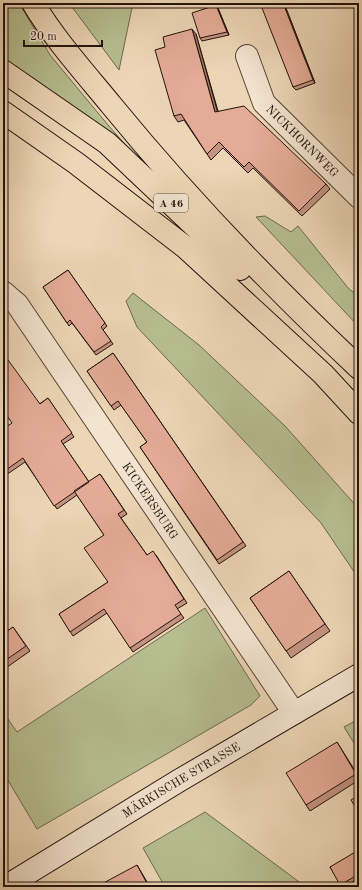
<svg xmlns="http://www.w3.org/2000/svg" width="362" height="890" font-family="'Old Standard TT',serif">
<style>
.green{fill:#b6be90;stroke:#6c684e}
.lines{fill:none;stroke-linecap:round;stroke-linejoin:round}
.street-casing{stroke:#554336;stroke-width:24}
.secondary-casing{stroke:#22120b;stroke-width:24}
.highway-casing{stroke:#22120b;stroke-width:24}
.street{stroke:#f3e4d0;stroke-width:22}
.secondary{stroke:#f3e4d0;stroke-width:22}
.highway{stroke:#edd6b6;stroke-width:22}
.wall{fill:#c49381;stroke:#22120b}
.shaded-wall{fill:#a07869;stroke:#22120b}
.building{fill:#e4ab96;stroke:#22120b}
.labels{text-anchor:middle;stroke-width:3;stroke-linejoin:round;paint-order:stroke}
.shield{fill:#f3e4d0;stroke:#615146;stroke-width:1}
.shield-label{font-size:11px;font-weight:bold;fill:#22120b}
.street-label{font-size:12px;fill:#22120b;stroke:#f3e4d0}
</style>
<rect width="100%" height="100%" fill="#edd6b6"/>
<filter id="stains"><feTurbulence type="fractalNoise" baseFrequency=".005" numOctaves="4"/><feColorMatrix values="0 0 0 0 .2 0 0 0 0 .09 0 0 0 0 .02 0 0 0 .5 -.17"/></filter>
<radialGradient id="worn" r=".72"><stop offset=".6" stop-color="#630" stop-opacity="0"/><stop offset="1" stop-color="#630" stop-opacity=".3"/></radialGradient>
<path class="green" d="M3 3H19L50 55 108 125 140 161 3 59Z
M69 3H133L119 70Z
M265 216 291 232 298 226 349 289 359 296V327L256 217Z
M133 293 199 345 285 426 359 509V579L321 523 137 327 126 301Z
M205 608 260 696 251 705 37 829 3 772V712L17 732Z
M359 719V751L344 727Z
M205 812 306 887H165L143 848Z"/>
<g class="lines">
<defs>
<g id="street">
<path id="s1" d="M247 56 264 103 359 197"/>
<path id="s2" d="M3 292 17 304 294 713"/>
</g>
<g id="secondary">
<path id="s3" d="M5 887 180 780 359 675"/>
</g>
<path id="highway" d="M33 3C55 40 85 73 112 106 188 199 272 286 359 368
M3 71 107 143 240 269
M3 112 76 163 185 247 323 374 359 413"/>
</defs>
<use href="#street" class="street-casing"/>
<use href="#secondary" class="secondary-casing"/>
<use href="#highway" class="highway-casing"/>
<use href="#street" class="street"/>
<use href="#secondary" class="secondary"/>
<use href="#highway" class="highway"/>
</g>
<path class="wall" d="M284 3 315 83 296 90 293 87Z
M218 8 229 35 202 41 200 38Z
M196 34 218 111 326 184 330 189 302 216 253 168 248 173 223 148 211 160 184 120 178 122 174 116 165 47Z
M68 270 107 326 103 330 113 344 96 355 72 323 69 326 43 287Z
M113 353 246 546 219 564 140 447 147 442 121 405 114 410 87 371Z
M48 398 74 437 63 444 89 482 100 474 127 514 121 518 147 555H156L187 603 177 609 184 618 133 652 107 613 73 636 59 614 108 582 104 535 77 495 57 509 25 462 3 477V440L8 436 12 423Z
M289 571 330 631 291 658 250 598Z
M13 627 30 651 3 670V634Z
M337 742 359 777V780L310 811 306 805Z
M359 854V878L344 887H342L330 867Z"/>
<path class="shaded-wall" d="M283 3H284L315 83 313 80Z
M216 5 218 8 229 35 227 32Z
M192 29 196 34 219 117 215 112Z
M137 865 140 870 150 887H149Z"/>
<path class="building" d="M275 3H283L313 80 293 87 262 8Z
M216 5 227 32 200 38 192 13Z
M192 29 215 112 244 106 326 184 299 211 249 162 244 167 219 142 207 154 181 114 174 116 155 50 165 47 163 37Z
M68 270 105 323 101 327 111 341 94 352 70 320 67 323 43 287Z
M3 353 40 404 48 398 72 433 61 441 89 482 54 506 23 458 3 472V440L8 436 3 429 12 423 3 410Z
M113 353 243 542 217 560 140 447 147 442 118 401 111 406 87 371Z
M100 474 124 510 118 514 147 555 153 551 184 599 175 605 181 614 130 648 104 609 70 632 59 614 108 582 84 548 104 535 74 491Z
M289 571 325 624 286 651 250 598Z
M13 627 26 646 3 662V634Z
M337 742 356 774 306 805 286 773Z
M359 795V813L351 800Z
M357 851 359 854V874L340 885 330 867Z
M137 865 149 887H96Z"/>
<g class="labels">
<rect class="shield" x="154" y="194" width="34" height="18" rx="3"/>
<g class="shield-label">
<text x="171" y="207">A 46</text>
</g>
<g class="street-label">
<text dy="4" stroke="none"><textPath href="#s1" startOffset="104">NICKHORNWEG</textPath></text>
<text dy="4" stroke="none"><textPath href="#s2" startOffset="256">KICKERSBURG</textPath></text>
<text dy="4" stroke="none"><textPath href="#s3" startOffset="206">MÄRKISCHE STRASSE</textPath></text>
</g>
</g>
<rect width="362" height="890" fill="none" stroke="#edd6b6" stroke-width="16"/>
<rect x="4" y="4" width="354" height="882" fill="none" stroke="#22120b" stroke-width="2"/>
<rect x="8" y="8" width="346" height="874" fill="none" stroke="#22120b"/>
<path d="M24 40v6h78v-6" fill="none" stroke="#22120b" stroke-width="2"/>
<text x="30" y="40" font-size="12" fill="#22120b" stroke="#f3e4d0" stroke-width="3" paint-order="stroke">20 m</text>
<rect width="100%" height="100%" filter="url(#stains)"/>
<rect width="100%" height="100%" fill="url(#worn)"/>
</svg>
